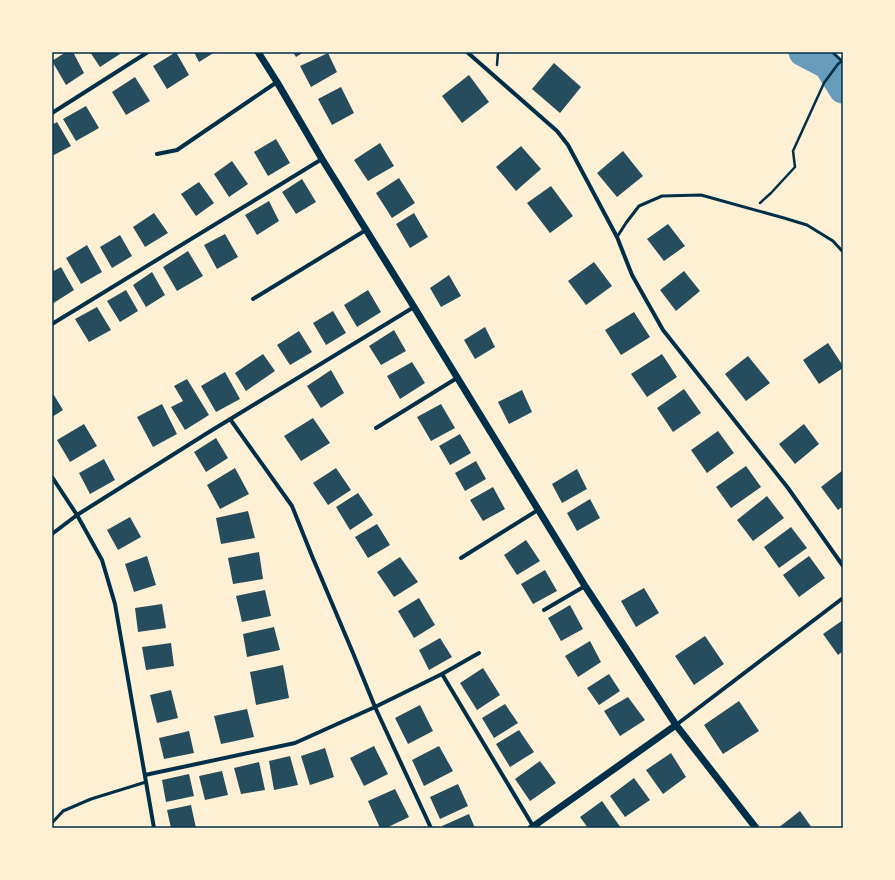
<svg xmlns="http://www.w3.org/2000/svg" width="895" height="880" font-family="'Noto Sans',sans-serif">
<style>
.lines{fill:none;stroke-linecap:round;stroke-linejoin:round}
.river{stroke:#669bbc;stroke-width:29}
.building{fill:#264d5e}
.path{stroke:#003049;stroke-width:2.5}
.service{stroke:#003049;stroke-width:3}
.minor{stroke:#003049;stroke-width:4}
.tertiary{stroke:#003049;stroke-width:7}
.neatline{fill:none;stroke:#003049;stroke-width:1.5}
</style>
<rect width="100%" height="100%" fill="#fdf0d5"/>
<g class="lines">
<path class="river" d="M803 52 828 65 843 89"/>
</g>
<path class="building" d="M66 52H73L84 73 66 85 52 61Z
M90 52H118L120 54 100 67Z
M176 52 189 75 167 89 153 66Z
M194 52H215L199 62Z
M293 52H304L296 57Z
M328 53 337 72 311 87 300 66Z
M554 63 581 87 560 113 532 89Z
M469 75 489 102 462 123 442 96Z
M135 77 150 101 126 115 112 92Z
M341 87 354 113 332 125 318 99Z
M86 106 99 128 76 141 63 119Z
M57 122 71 146 52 156V125Z
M276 139 290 163 268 176 254 152Z
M380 143 394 166 368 181 354 160Z
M521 146 541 169 516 191 496 167Z
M623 151 643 176 617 197 597 173Z
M232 161 248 184 229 197 214 174Z
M399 178 415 203 392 218 376 193Z
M302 179 316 202 296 214 282 192Z
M199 182 214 203 196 216 181 194Z
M551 186 573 216 550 233 527 203Z
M269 201 279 221 257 235 245 215Z
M154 213 168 233 145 247 133 227Z
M414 213 428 237 410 248 396 224Z
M668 224 685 246 664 261 647 239Z
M225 234 238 257 217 269 204 245Z
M120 235 132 256 112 268 100 247Z
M87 245 102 272 81 284 66 258Z
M188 251 203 276 177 291 163 267Z
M594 262 612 286 586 305 568 281Z
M61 267 74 290 52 304V272Z
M684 271 700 291 676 311 660 290Z
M152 272 165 295 146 307 133 285Z
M449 275 461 296 441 307 430 288Z
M126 290 138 311 120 322 107 301Z
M368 290 381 312 357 327 344 305Z
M97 307 111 330 89 342 75 319Z
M333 311 346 333 326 345 313 323Z
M634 312 650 337 621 355 605 330Z
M485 327 495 347 475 359 464 340Z
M394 330 406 351 381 365 369 346Z
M299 331 312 352 290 365 277 345Z
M828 343 843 366V368L819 384 803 360Z
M263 354 275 371 246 391 235 373Z
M662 354 677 377 647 397 631 374Z
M748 356 770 383 746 401 725 374Z
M412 362 425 383 400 399 387 376Z
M331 370 344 393 321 408 307 386Z
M225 372 240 399 216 412 201 386Z
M187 379 209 415 185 430 171 407 183 401 174 386Z
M684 389 701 413 673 432 657 408Z
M522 390 532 412 509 424 498 402Z
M52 392 63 410 52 417Z
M162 404 177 434 153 447 137 417Z
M441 404 455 428 431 441 417 417Z
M313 418 330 443 301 461 284 436Z
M84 424 97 446 70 462 57 440Z
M804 424 819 444 795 464 779 444Z
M718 431 734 453 707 473 691 450Z
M460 434 471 453 450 465 439 446Z
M216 438 228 458 206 472 194 452Z
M104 459 115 480 90 494 79 473Z
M476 461 486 479 465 491 455 473Z
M746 466 761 487 731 508 716 487Z
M235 468 249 494 220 509 207 485Z
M336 468 351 490 328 505 313 483Z
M577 469 587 489 562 503 552 484Z
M843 470V506L838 510 821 487Z
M493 487 505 509 483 521 470 500Z
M358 493 373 515 350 530 336 507Z
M767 496 784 518 753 541 737 520Z
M590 499 600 518 577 531 567 513Z
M248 511 255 538 221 544 216 518Z
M130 517 141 537 118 550 107 530Z
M377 524 390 545 368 558 355 537Z
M791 527 807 548 779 568 764 547Z
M526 540 540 561 517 575 504 555Z
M259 552 263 579 233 584 228 558Z
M147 556 156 585 134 592 125 564Z
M809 556 825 578 799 597 783 575Z
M400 557 418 582 394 597 377 572Z
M545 570 557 591 533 604 521 584Z
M644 588 659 613 636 627 621 601Z
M265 590 271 616 242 622 236 596Z
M419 598 435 625 414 638 398 611Z
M162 604 166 628 138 632 135 608Z
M570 605 583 629 561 641 548 618Z
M843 620V651L838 655 823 634Z
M274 627 280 650 247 657 243 634Z
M705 636 724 664 694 685 675 656Z
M440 638 452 657 429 670 419 650Z
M590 641 601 662 578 677 565 656Z
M171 643 174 666 146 670 142 647Z
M283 665 289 698 256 705 250 672Z
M483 668 500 695 477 710 460 683Z
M609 674 620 691 599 705 587 688Z
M171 690 178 718 157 723 150 695Z
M628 697 645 720 620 736 604 711Z
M739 701 759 731 723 754 704 725Z
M505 704 518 723 494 738 482 718Z
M420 705 433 731 408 744 395 718Z
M247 709 254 737 221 744 214 716Z
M519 730 534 752 510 767 496 744Z
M189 731 194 753 164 759 159 738Z
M374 746 388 774 364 786 350 758Z
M439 746 453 771 424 786 412 760Z
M325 748 334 777 310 785 301 756Z
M671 753 686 777 663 794 646 770Z
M290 756 298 785 274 790 269 761Z
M540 761 556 783 530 801 515 779Z
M259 762 265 790 241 794 234 768Z
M222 771 228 795 205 800 199 776Z
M189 774 194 796 166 802 162 780Z
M634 778 650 800 625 817 610 796Z
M458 784 468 806 440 819 430 797Z
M395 789 409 817 386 828H380L368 801Z
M602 801 621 828H588L580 817Z
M191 805 196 828H171L167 810Z
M800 811 812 828H778Z
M469 814 475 828H443L442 826Z"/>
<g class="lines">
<path class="path" d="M832 52 843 62
M497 65 498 52
M760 203 771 193 795 167 793 151 824 83 838 64 842 61"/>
<path class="service" d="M617 237 626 223 639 206 662 196 701 195 784 218 807 225 833 241 843 252
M52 823 63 811 91 799 146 782"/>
<path class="minor" d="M467 52 557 131 568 145 617 237 632 275 663 330 788 488 843 566
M52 113 148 52
M157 154 177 150 277 82
M253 299 366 230
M52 324 322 159
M230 419 292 506 312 556 353 653 375 707 431 828
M376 428 457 378
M52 477 77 515 102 560 115 604 154 828
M52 534 77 515 209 432 414 307
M461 558 538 510
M544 610 585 586
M442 674 479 653
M676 725 843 598
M145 775 295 743 375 707 442 674 533 826"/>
<path class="tertiary" d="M258 52 277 82 322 159 414 307 585 586 676 725 756 828
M531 828 676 725"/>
</g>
<rect width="895" height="880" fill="none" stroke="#fdf0d5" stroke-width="106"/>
<rect x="53" y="53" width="789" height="774" class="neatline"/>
</svg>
